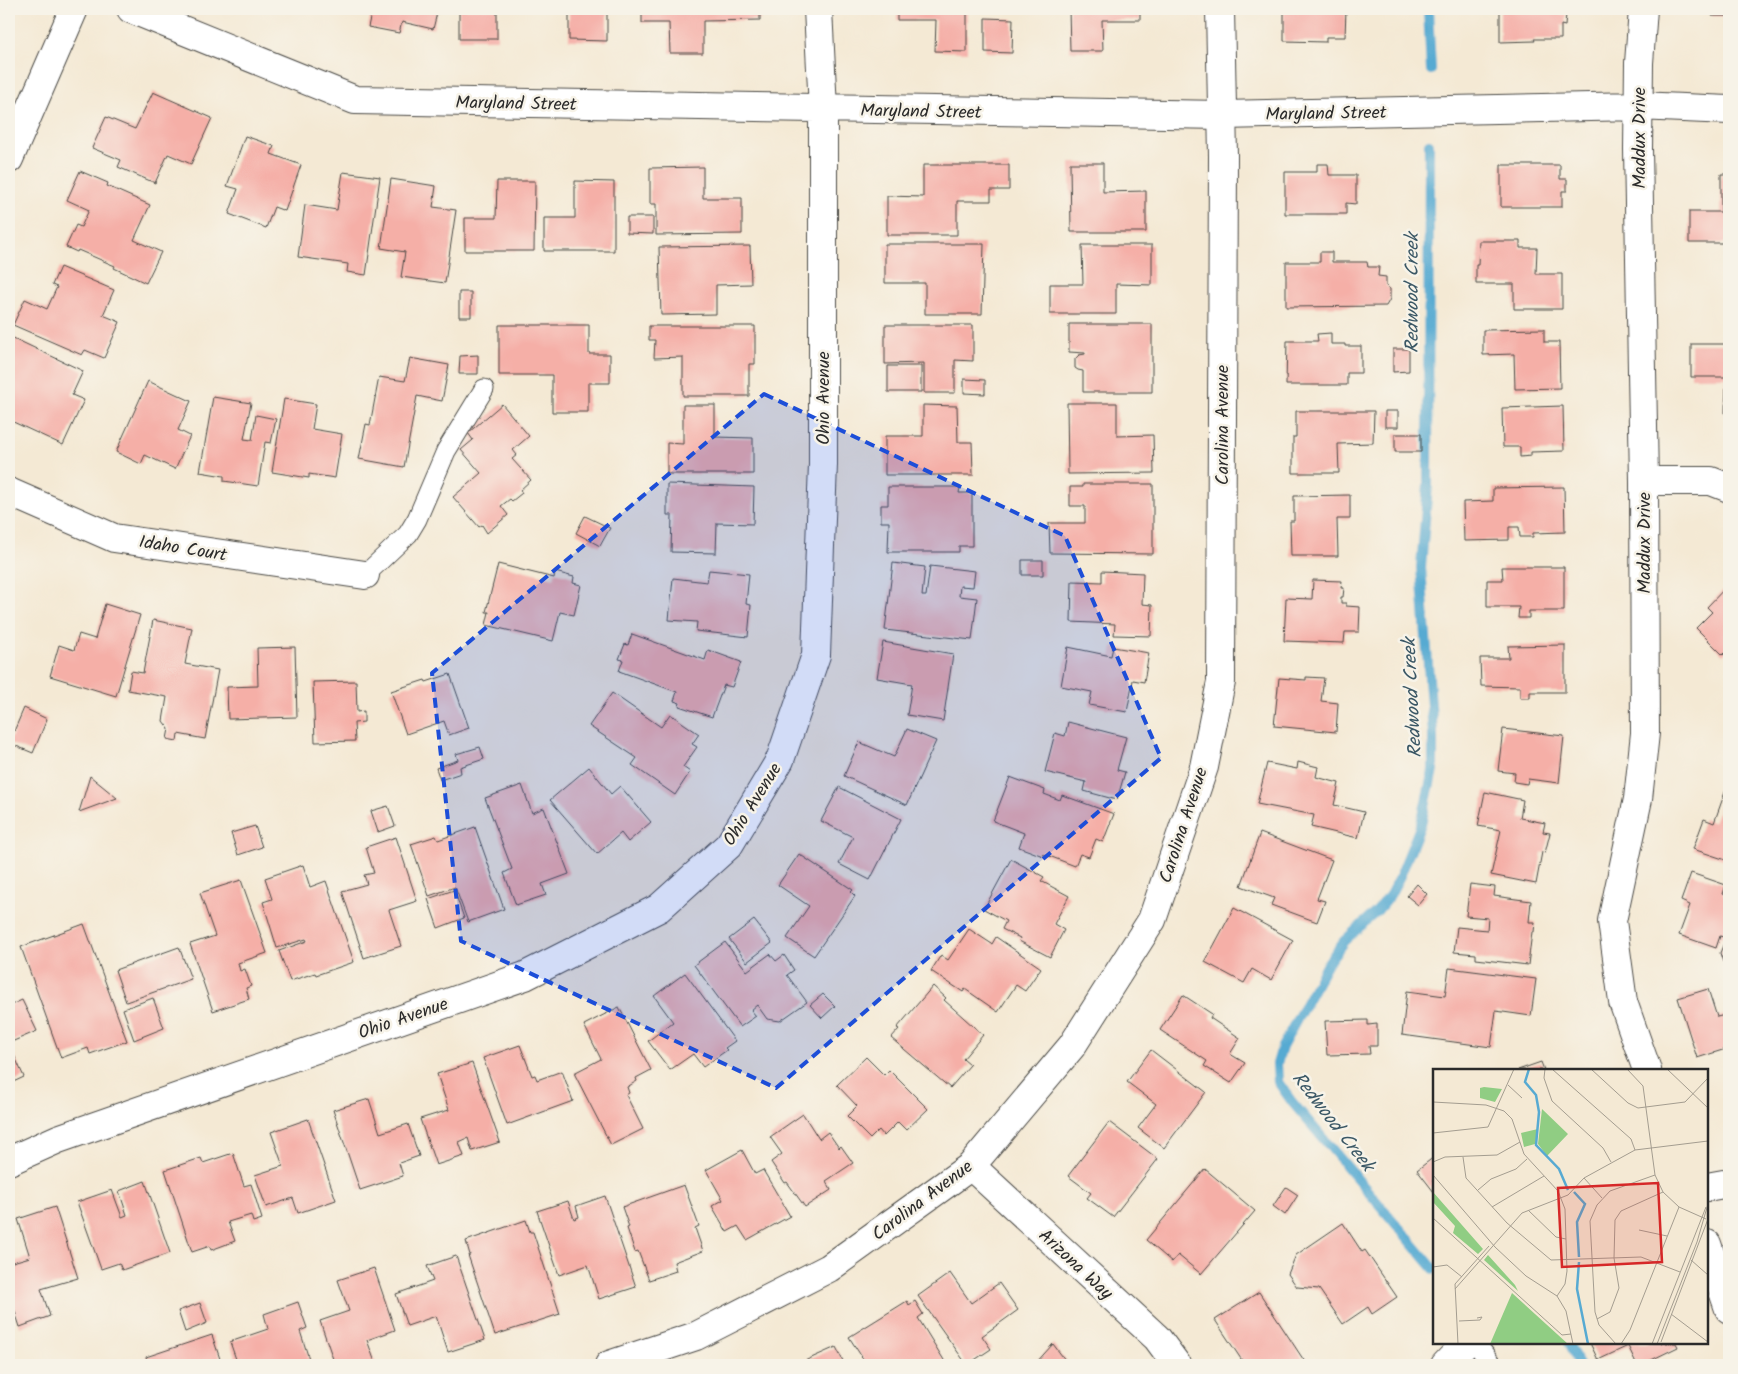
<svg xmlns="http://www.w3.org/2000/svg" width="1738" height="1374" font-family="Kalam,sans-serif">
<style>
.lines{fill:none;stroke-linecap:round;stroke-linejoin:round}
.stream{stroke:#57aad2;stroke-width:10}
.building{fill:#f5afa7}
.service-casing{stroke:#494844;stroke-width:21}
.minor-casing{stroke:#494844;stroke-width:30}
.service{stroke:#fff;stroke-width:19}
.minor{stroke:#fff;stroke-width:28}
.marked{fill:#1d4ed8;fill-opacity:0.2;stroke:#1d4ed8;stroke-width:4;stroke-dasharray:10 6;stroke-linejoin:round}
.labels{text-anchor:middle;stroke-width:5;stroke-linejoin:round;paint-order:stroke}
.street-label{font-size:18px;fill:#2b2b2b;stroke:#f7f3e8}
.water-label{font-size:19px;font-style:italic;fill:#3a5765;stroke:#f7f3e8}
.inset-river{fill:none;stroke:#57aad2;stroke-width:2.5}
.inset-road{fill:none;stroke:#a49d90;stroke-width:1}
.view{fill:#d62828;fill-opacity:0.15;stroke:#d62828;stroke-width:2.5}
.inset-edge{fill:none;stroke:#2b2b2b;stroke-width:2.5}
</style>
<rect width="100%" height="100%" fill="#f7f3e8"/>
<filter id="ink" filterUnits="userSpaceOnUse"><feTurbulence type="fractalNoise" baseFrequency=".02" numOctaves="2"/><feDisplacementMap in="SourceGraphic" scale="10" xChannelSelector="R" yChannelSelector="G"/><feConvolveMatrix kernelMatrix="1 2 1 2 8 2 1 2 1" color-interpolation-filters="sRGB"/></filter>
<filter id="wash" filterUnits="userSpaceOnUse"><feTurbulence type="fractalNoise" baseFrequency=".0096" numOctaves="4" result="noise"/><feDisplacementMap in="SourceGraphic" scale="20" xChannelSelector="R" yChannelSelector="G"/><feGaussianBlur stdDeviation="1.12" result="paint"/><feColorMatrix in="noise" values="0 0 0 0 0 0 0 0 0 0 0 0 0 0 0 0 0 1.4 0 .05"/><feComposite in="paint" operator="in"/></filter>
<g filter="url(#wash)">
<rect width="100%" height="100%" fill="#f4e9d4"/>
<g class="lines">
<path class="stream" d="M1428 9 1431 70
M1429 144 1428 485 1421 567 1433 734V770L1421 824 1401 874 1390 895 1377 911 1344 941 1327 964 1282 1047 1277 1064 1278 1082 1292 1102 1434 1269
M1568 1343 1579 1365"/>
</g>
<g id="blocks">
<path class="building" d="M372 9H438L433 29 402 22 399 33 368 27Z
M459 9H497V39H459Z
M569 9H607V41L569 40Z
M642 9H760V20L703 21V53H670L669 23H642Z
M897 9H967V52L935 51 936 20H897Z
M1069 9H1140V20H1102L1103 51H1070Z
M1284 9H1346L1345 37H1326V42L1284 41Z
M1500 9H1559V14H1566L1565 26 1561 25V39H1534L1535 41 1500 42Z
M1712 9H1729V16H1712Z
M985 18 1013 19 1012 53 985 52Z
M153 92 212 118 191 164 168 154 155 183 118 167 121 160 92 148 106 117 135 129Z
M245 136 274 146 271 154 301 165 285 211 274 207 266 228 229 214 238 189 227 186Z
M1070 163H1103V192L1146 191V232H1071Z
M1317 164H1328L1329 175H1356V204L1346 203V214H1285V172H1317Z
M923 165H1009V190H991V201H957V235H887V196L923 197Z
M1501 165H1560V179H1567V191H1562V207H1501Z
M703 167V198H742V234L656 235V204H650V168Z
M80 171 108 183 107 186 150 205 134 240 161 252 146 283 114 268 115 266 78 250 77 252 66 247 76 225 81 227 89 210 67 200Z
M343 172 380 177 366 275 347 272 348 264 298 257 305 205 337 210Z
M1721 174H1729V243H1689V212H1721Z
M391 179 436 186 433 207 456 210 445 283 401 277 405 252 381 248Z
M497 181H535L534 251H465V218H496Z
M575 181 614 182V251H544V218H575Z
M627 217H653V234L627 233Z
M1479 241H1520V248H1537L1536 274H1562V309H1514V284H1476V265H1478Z
M885 244H984L982 314H925V283H885Z
M1082 245H1152V285L1116 284V314H1050V284H1083Z
M750 246 751 284 716 285V314L661 315 659 247Z
M1320 252H1332V262H1367L1368 267H1379L1378 276 1386 277V286L1390 289V299L1386 306 1286 307V262H1320Z
M60 267 114 290 103 315 120 322 104 358 85 350 82 355 13 325 25 299 47 309 57 287 52 285Z
M459 292H471V317H459Z
M1069 324H1152V392H1083V371L1078 370 1075 368V359L1079 355 1085 354V353L1069 352Z
M499 325H589V354H610V383H588V412H552V375H499Z
M885 325H973V361L955 360V393H924V363L885 364Z
M649 326H755V364H749V396H683V357L654 358 655 340H649Z
M1544 329V342H1559L1560 388 1515 389 1514 354 1483 355V330Z
M1331 333V344H1345V346H1361V373H1347V385H1286L1287 341H1318L1317 334Z
M9 336 83 371 72 395 84 400 63 445 9 420V396L11 391 9 390Z
M1691 344H1729V414H1725L1726 377H1691Z
M1393 349H1409V371L1393 372Z
M478 355V374H459L460 356Z
M410 358 449 365 442 401 417 396 404 467 359 459 366 424 370 425 379 377 405 381Z
M888 366H921V392H888Z
M964 379 985 380V394L964 393Z
M148 381 191 401 178 430 190 436 175 469 145 455 141 464 116 452Z
M213 397 251 403 244 439 252 440 256 415 276 419 271 443 265 442 258 486 224 481V476L200 472Z
M284 399 316 404 312 429 342 434 335 478 309 474V478L272 472Z
M1067 403H1117V436L1153 435 1154 473 1068 474Z
M502 404 529 436 513 450 517 455 512 459 531 480 520 490 522 493 512 501 510 499 501 506 508 515 487 533 482 525 479 527 453 497 481 473 461 450 473 440 468 433Z
M683 405H715V437L753 438V474H667V443L683 444Z
M923 405 957 406 958 442H972L973 475H885V436H923Z
M1563 406 1564 451 1531 452V456L1520 457V447H1503L1502 408Z
M1296 411H1374L1373 443 1338 444 1339 473H1293V437H1296Z
M1385 411H1398V427H1385Z
M1395 434H1421V452H1395Z
M667 484 754 487 753 524 717 523 716 553 671 552 672 515H667Z
M1083 484H1153V554L1050 553 1049 523H1085V506H1070V487H1083Z
M888 487H960L959 493H972V546H959V552H888L889 522H881V505H888Z
M1564 487 1565 532 1533 533V537H1520L1519 527H1509V540L1464 541 1463 502 1493 501V488Z
M1350 495V519H1337L1338 556H1291L1290 521H1294V496Z
M585 516 610 528 600 546 576 533Z
M1022 560H1043V575H1022Z
M893 563 925 567 922 596H926L930 566 975 571 973 587 960 586 959 596 977 598 972 640 885 630Z
M498 564 554 578 555 572 574 577 573 583 581 585 574 615 560 612 553 641 486 625 489 612H486Z
M1502 567H1564V611H1529V618H1518L1519 607H1487V580H1503Z
M709 570 749 574 746 604 751 605 748 637 696 631 697 622 669 620 673 578 707 582Z
M1102 571 1143 573 1142 604 1152 605 1151 636 1114 635 1115 624 1071 622 1072 581 1102 582Z
M1313 580 1342 581 1341 588H1344L1343 597H1341V603H1346V606L1360 607 1359 632H1345L1344 643 1284 641 1286 598 1312 599Z
M1729 584V649L1723 655 1696 628 1712 612 1707 607Z
M105 604 140 615 116 696 50 676 59 645 74 650 79 634 95 639Z
M153 620 192 628 185 664 218 670 205 739 178 734 177 741 167 739 169 729 163 721 167 697 128 690 131 671 143 673Z
M632 634 705 660 708 650 741 662 732 687 724 685 712 717 679 706 680 703 674 701 677 692 619 671 623 660 619 659 625 644 628 645Z
M883 642 953 654 943 721 907 715 912 684 877 678Z
M1565 645V692H1530V698H1520V687L1481 686 1480 658H1509L1508 646Z
M295 647 297 717 228 719 227 687 258 686 257 648Z
M1068 647 1111 656 1113 647 1149 653 1144 682 1133 680 1127 712 1089 705 1092 692 1061 686Z
M450 674 469 728 449 735 444 721 406 734 391 691 425 680 426 682Z
M1306 677 1324 678 1321 701 1338 703 1336 732 1274 726 1279 678 1306 680Z
M356 681 357 712 364 711V722L354 723 355 741 315 742 313 682Z
M612 693 661 727 670 714 699 734 692 744 697 747 683 767 690 772 675 795 632 765 637 758 589 726Z
M24 708 47 719 33 753 9 743Z
M1068 722 1126 737 1117 770 1125 772 1117 800 1084 791 1086 782 1045 772 1055 733 1065 736Z
M907 729 936 741 907 805 844 776 859 742 894 757Z
M1503 729 1564 736 1559 783 1528 779 1527 784 1514 782 1515 773 1498 771Z
M480 747 484 759 460 767 461 773 440 780 436 768 458 760 456 754Z
M1298 762 1318 767 1316 777 1339 783 1334 805 1364 812 1358 838 1311 827 1314 815 1257 804 1267 763 1297 769Z
M589 767 611 794 620 786 651 822 628 842 621 833 597 854 550 800Z
M90 776 117 798 79 812Z
M1010 777 1045 790 1044 794 1060 800 1062 795 1114 814 1103 842 1096 839 1089 857 1080 854 1075 866 1044 854 1043 856 1019 847 1024 833 993 821Z
M1729 781V861L1693 849 1704 819 1714 823Z
M522 785 532 813 544 808 569 874 542 884 546 895 516 905 504 873 512 869 485 798Z
M839 787 901 819 870 880 839 864 853 837 821 821Z
M1485 792 1523 800 1520 818 1545 823 1543 832 1550 833 1545 853 1542 852 1536 884 1491 875 1501 830 1478 826Z
M388 806 395 826 378 832 371 811Z
M255 826 262 847 238 855 231 833Z
M475 827 504 909 468 922 455 887 429 896 411 844 436 836 438 840Z
M1260 833 1332 860 1317 899 1325 901 1317 922 1271 905 1274 898 1241 886Z
M396 837 417 901 389 910 401 946 364 958 342 891 367 884 364 875 374 873 366 847Z
M799 854 853 890 851 892 855 896 814 956 787 938 809 906 778 885Z
M1011 859 1044 877 1041 881 1069 896 1054 924 1064 930 1050 957 1019 941 1020 938 1002 929 1006 921 984 909Z
M303 865 310 887 326 881 354 962 316 975 315 973 290 981 279 951 307 941 306 939 277 948 263 902 272 899 265 878Z
M1691 873 1726 885 1723 894 1729 896V964L1723 962 1720 953 1726 938 1720 936 1716 948 1679 935 1690 905 1681 901Z
M241 880 267 953 238 963 240 971 245 969 251 986 246 988 249 999 213 1011 190 944 215 936 200 893Z
M1417 884 1427 894 1418 905 1407 896Z
M1470 884 1495 887 1494 896 1531 901 1529 922H1535L1534 932H1532L1528 965 1476 959V954L1454 952 1457 927 1487 930 1488 918 1466 916Z
M454 890 464 918 438 928 428 899Z
M1234 908 1293 940 1271 980 1252 969 1244 983 1205 962Z
M754 920 772 943 747 962 729 939Z
M84 924 127 1041 90 1054 88 1048 61 1058 21 947Z
M969 929 992 944 996 937 1041 968 1025 991 1016 985 998 1012 965 989 963 992 931 971 941 955 948 960Z
M725 942 747 971 770 954 776 961 784 955 794 970 787 975 807 1002 780 1021 767 1019 757 1005 751 1010 756 1016 740 1027 694 965Z
M179 947 191 979 126 1002 115 970Z
M1449 968 1536 979 1531 1016 1496 1011 1491 1047 1402 1035 1407 991 1445 996Z
M685 973 735 1041 725 1048 727 1050 703 1067 693 1054 670 1070 648 1041 673 1022 654 996Z
M933 986 946 998 944 1000 983 1035 963 1059 970 1065 950 1088 891 1038 899 1029 897 1028Z
M1708 989 1717 1017 1729 1014V1048L1697 1058 1678 998Z
M823 994 835 1006 822 1018 810 1005Z
M1183 995 1212 1014 1210 1018 1240 1038 1230 1054 1245 1063 1231 1083 1204 1066 1207 1061 1160 1030Z
M153 998 164 1028 134 1040 123 1009Z
M22 1000 37 1031 9 1043V1006Z
M619 1007 651 1070 636 1078 637 1081 627 1087 629 1093 626 1095 643 1129 611 1145 574 1073 601 1059 584 1025Z
M1368 1020V1025L1377 1024V1046H1369L1370 1054 1327 1055 1325 1021Z
M9 1044 24 1077 9 1084Z
M520 1045 532 1076 535 1075 537 1080 562 1071 573 1101 507 1125 483 1058Z
M1151 1050 1206 1092 1164 1148 1138 1128 1156 1104 1127 1082Z
M866 1057 884 1075 889 1070 928 1109 906 1130 898 1122 884 1136 879 1130 870 1139 847 1116 857 1106 837 1085Z
M1541 1062 1544 1070H1518Z
M472 1063 500 1142 472 1151 468 1138 459 1142 464 1156 436 1165 420 1119 449 1110 437 1074Z
M369 1099 380 1133 408 1124 419 1156 399 1163 403 1176 360 1190 333 1110Z
M803 1114 819 1139 828 1132 839 1148 841 1146 853 1163 826 1181 831 1190 805 1207 787 1182 785 1183 771 1162 782 1154 770 1137Z
M308 1119 336 1200 298 1213 293 1198 266 1207 255 1175 283 1166 271 1132Z
M1109 1122 1158 1159 1113 1217 1087 1198 1091 1193 1068 1176Z
M742 1150 755 1174 763 1170 790 1216 747 1240 738 1226 727 1232 712 1206 723 1200 706 1170Z
M233 1153 244 1186 251 1184 262 1219 253 1222 251 1215 228 1222 235 1241 211 1250 210 1246 192 1252 165 1170 201 1158 203 1163Z
M1434 1157V1192L1417 1170Z
M1205 1169 1255 1211 1201 1274 1178 1255 1172 1262 1146 1240Z
M145 1181 170 1253 122 1270 119 1263 101 1269 77 1202 112 1190 122 1217 127 1215 119 1191Z
M684 1185 699 1226 695 1228 703 1251 674 1262 676 1271 649 1280 638 1251 635 1252 627 1228 629 1227 622 1207Z
M1286 1187 1298 1195 1285 1215 1273 1206Z
M605 1196 636 1287 599 1299 588 1265 559 1275 537 1211 568 1201 574 1219 579 1217 576 1206Z
M55 1207 78 1278 41 1289 50 1316 20 1327 9 1293V1263L30 1257 18 1219Z
M526 1220 530 1232H533L560 1314 495 1335 468 1255H470L466 1241Z
M1343 1223 1362 1252 1365 1250 1397 1297 1372 1314 1368 1307 1343 1324 1319 1289 1297 1287 1288 1274 1296 1255Z
M456 1256 485 1340 448 1352 436 1316 407 1326 396 1294 433 1281 427 1266Z
M374 1268 395 1330 367 1340 376 1365H335L320 1321 349 1311 338 1280Z
M950 1273 971 1303 999 1283 1018 1310 982 1336 991 1349 967 1365 918 1296Z
M1259 1292 1307 1365H1245L1215 1320Z
M907 1301 909 1305 915 1301 923 1314 918 1318 947 1365H867L849 1337Z
M298 1302 307 1328 300 1331 311 1365H238L230 1342 268 1329 264 1314Z
M200 1303 207 1323 185 1332 178 1311Z
M212 1335 222 1365H149L146 1357Z
M1590 1343H1676L1678 1347 1641 1365H1637L1628 1346 1598 1360Z
M1053 1344 1069 1365H1034Z
M836 1347 845 1365H801L800 1363Z"/>
</g>
</g>
<g filter="url(#ink)">
<use href="#blocks" fill-opacity="0" stroke="#494844" stroke-width="1"/>
<g class="lines">
<defs>
<path id="service" d="M365 575 408 534 417 519 446 451 484 389
M1476 1343 1492 1365"/>
<path id="minor" d="M131 9 355 100 1223 115 1638 106 1729 110
M1643 9 1639 63 1638 149 1644 481 1645 733 1638 799 1612 921 1623 1002 1647 1070
M9 159 74 9
M1644 481H1711L1729 488
M9 492 114 538 365 575
M9 1161 58 1139 525 976 659 908 729 845 780 760 816 655 823 464V109L818 9
M971 1166 1157 1338 1177 1365
M1707 1187 1729 1183
M1707 1244 1729 1309
M609 1365 696 1336 829 1268 971 1166 1072 1046 1152 920 1204 767 1221 682 1223 156 1220 9
M1445 1365 1466 1343"/>
</defs>
<use href="#service" class="service-casing"/>
<use href="#minor" class="minor-casing"/>
<use href="#service" class="service"/>
<use href="#minor" class="minor"/>
</g>
</g>
<path class="marked" d="M764 394 1065 536 1161 758 776 1088 461 941 432 673Z"/>
<g class="labels">
<g class="street-label">
<text transform="translate(516 103) rotate(1)" y="6">Maryland Street</text>
<text transform="translate(921 111) rotate(1)" y="6">Maryland Street</text>
<text transform="translate(1326 113) rotate(-1)" y="6">Maryland Street</text>
<text transform="translate(1639 138) rotate(-90)" y="6">Maddux Drive</text>
<text transform="translate(823 398) rotate(-90)" y="6">Ohio Avenue</text>
<text transform="translate(1222 425) rotate(-90)" y="6">Carolina Avenue</text>
<text transform="translate(1644 543) rotate(-90)" y="6">Maddux Drive</text>
<text transform="translate(183 548) rotate(9)" y="6">Idaho Court</text>
<text transform="translate(752 804) rotate(-58)" y="6">Ohio Avenue</text>
<text transform="translate(1183 825) rotate(-72)" y="6">Carolina Avenue</text>
<text transform="translate(403 1018) rotate(-19)" y="6">Ohio Avenue</text>
<text transform="translate(922 1200) rotate(-37)" y="6">Carolina Avenue</text>
<text transform="translate(1076 1264) rotate(43)" y="6">Arizona Way</text>
</g>
<g class="water-label">
<text transform="translate(1411 293) rotate(-90)" y="7">Redwood Creek</text>
<text transform="translate(1411 698) rotate(-93)" y="7">Redwood Creek</text>
<text transform="translate(1334 1121) rotate(52)" y="7">Redwood Creek</text>
</g>
</g>
<g transform="translate(1433 1069)">
<rect width="275" height="275" fill="#f4e9d4"/>
<path d="M47 19 51 18 69 20 62 33 47 29ZM109 40 135 65 114 87 105 75ZM105 60 102 75 91 78 88 64ZM0 123 50 180 45 185 20 164 22 157 0 133ZM55 186 82 216 85 222 51 191ZM79 224 135 275H57Z" fill="#90cd83"/>
<path class="inset-river" d="M96 0 92 13 103 26 106 43 103 76 126 100 135 121M141 123 152 135 144 153 146 188M146 193 144 220 155 275"/>
<path class="inset-road" d="M112 0 111 9 119 32 170 79 178 93M119 0 198 70 202 81M158 0 195 34 205 39 252 33 275 9M194 0 210 17 222 106 230 123 246 138 273 150M234 0 275 39M75 16 89 29M0 33 53 36 71 42 79 50 91 85 125 122 132 140 134 202 132 215 124 227M0 64 55 58 81 0M30 88 33 109 74 154 118 191 208 188 247 203M0 93 12 88 64 86 87 73M0 106 62 178 93 207 124 227 133 242 140 275M151 109 169 129M45 121 58 110 83 100 94 90M59 138 111 107M95 141 123 168 133 170M0 149 129 266 138 265M206 161 234 167M258 191 275 206M0 198 14 196 29 208M22 220 89 144 135 126 151 109 202 81 275 72M238 245 275 273M164 250 177 243 186 219 181 189 182 151 188 142 230 123M26 252 47 251 49 248 44 249M228 273 275 150M25 275 22 215 56 177M183 275 166 256 162 243 157 152 164 136 177 122 222 106M188 275 197 261 246 138M219 275 273 138M224 275 264 173 275 135"/>
<path class="view" d="M225 114 229 193 129 198 125 119Z"/>
<rect width="275" height="275" class="inset-edge"/>
</g>
<rect width="1738" height="1374" fill="none" stroke="#f7f3e8" stroke-width="30"/>
</svg>
